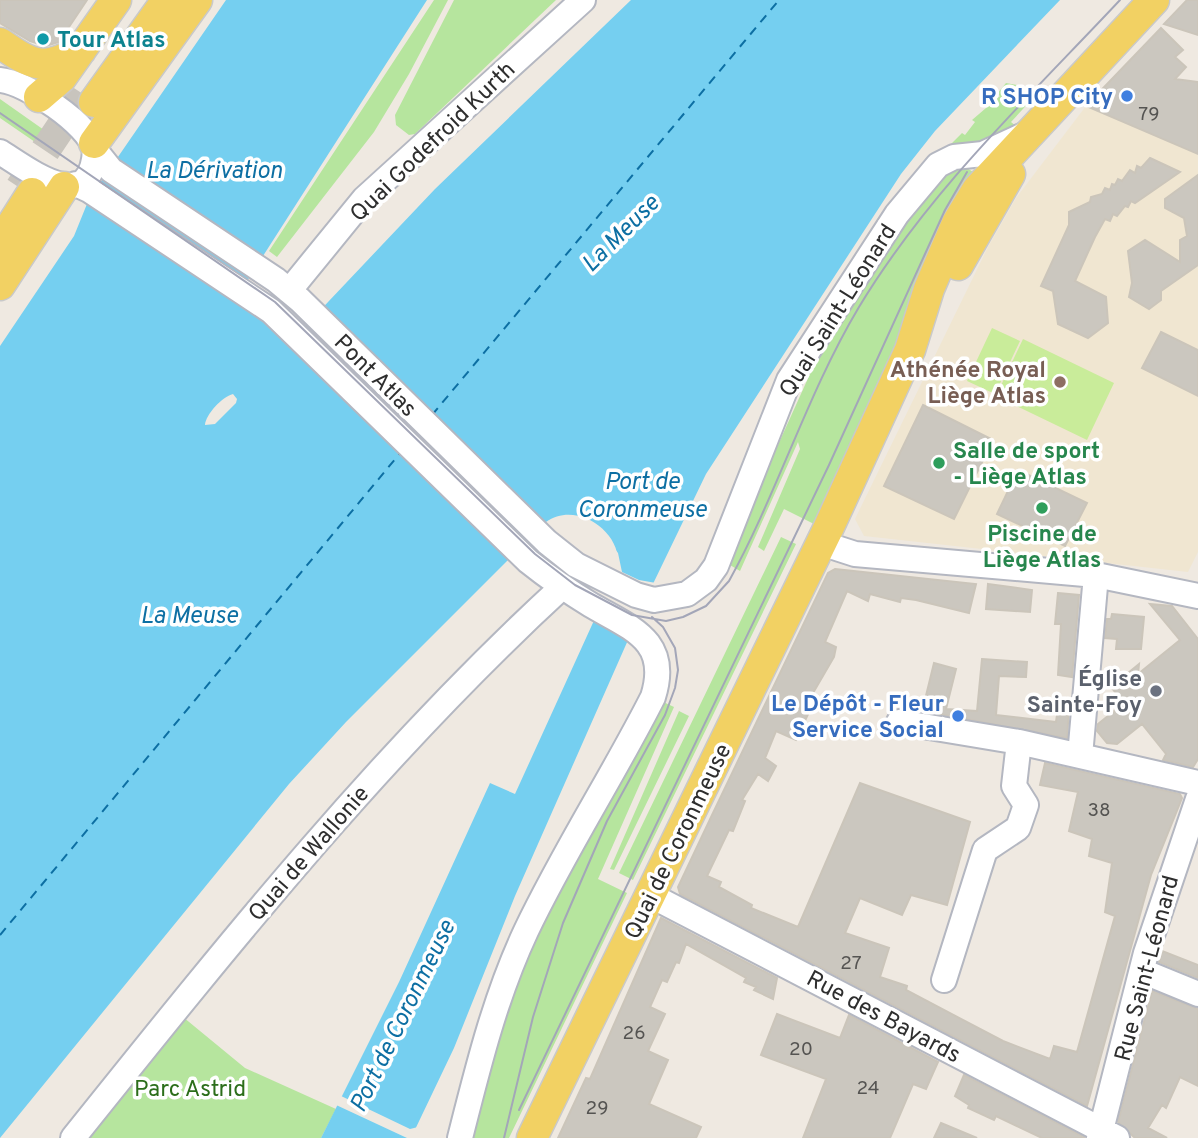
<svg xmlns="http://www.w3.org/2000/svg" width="1198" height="1138" font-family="Overpass,sans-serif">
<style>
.education{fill:#f0e6d1}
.green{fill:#b6e59e}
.pitch{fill:#c9ec9a}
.water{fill:#75cff0;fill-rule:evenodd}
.pier{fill:#efe9e1}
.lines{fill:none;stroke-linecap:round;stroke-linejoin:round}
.ferry{stroke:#0d6fa3;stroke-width:2;stroke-dasharray:9 7;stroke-linecap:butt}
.building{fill:#cbc7bf;stroke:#cbc5ba;stroke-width:2}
.major-tunnel{stroke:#c8c4bd;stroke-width:30;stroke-dasharray:30 15;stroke-linecap:butt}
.minor-casing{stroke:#b4b7c1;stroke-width:28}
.major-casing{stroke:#c9c9c9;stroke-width:33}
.minor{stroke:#fff;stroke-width:24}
.major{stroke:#f2d163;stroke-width:30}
.tram{stroke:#a3a6b8;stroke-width:2}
.culture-dot{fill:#0f9aa8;stroke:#fff;stroke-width:2.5}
.shop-dot{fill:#3f7fe0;stroke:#fff;stroke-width:2.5}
.education-dot{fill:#8d6e63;stroke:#fff;stroke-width:2.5}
.leisure-dot{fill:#2e9e5b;stroke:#fff;stroke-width:2.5}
.worship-dot{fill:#6b7280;stroke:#fff;stroke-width:2.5}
.labels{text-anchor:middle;stroke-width:7;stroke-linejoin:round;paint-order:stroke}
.number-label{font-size:19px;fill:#555452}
.culture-label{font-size:23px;font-weight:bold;fill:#0d838f;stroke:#fff;text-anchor:start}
.shop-label{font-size:23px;font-weight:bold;fill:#366cbe;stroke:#fff;text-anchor:end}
.street-label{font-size:23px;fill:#2e2e2e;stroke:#fff}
.education-label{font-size:23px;font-weight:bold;fill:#785e54;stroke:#fff;text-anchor:end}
.leisure-label{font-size:23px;font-weight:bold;fill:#27864d;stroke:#fff;text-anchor:start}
.worship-label{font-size:23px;font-weight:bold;fill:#5b616d;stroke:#fff;text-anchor:end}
.park-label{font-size:23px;fill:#2c6e1b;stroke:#fff}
.water-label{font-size:24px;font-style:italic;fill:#0d6fa3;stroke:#fff}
</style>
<rect width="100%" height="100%" fill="#efe9e1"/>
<path class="education" d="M1086 106 1198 154V552L1188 572 864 536 855 519 989 245 1016 198Z"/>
<path class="green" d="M434 0H448L409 74 374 132 277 257 269 251Z
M454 0H556L415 134 409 135 396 125 395 115Z
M1006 83 1022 86 1034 97 1011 122 1018 128 995 142 949 146 962 133 965 135 975 122 972 120 1000 96 997 94Z
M0 99 44 130 35 142 0 118Z
M964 166 976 174 816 525 784 509 764 551 758 547 800 449 798 442 740 571 725 562 819 354 851 297 943 171Z
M781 537 796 544 633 880 619 873Z
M657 699 674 707 598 879 627 893 509 1138H467L527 948Z
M679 711 689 716 614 870 610 869Z
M183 1017 245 1068 336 1109 321 1138H86Z"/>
<path class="pitch" d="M992 328 1020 341 995 394 967 381Z
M1023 339 1114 383 1087 440 996 396Z"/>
<path class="water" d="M226 0H427L238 295 293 339 435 189 631 0H1060L935 131 901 174 706 474 651 588 515 896 454 1048 411 1138H321L399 982 490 783 515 794 617 570C626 534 577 499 546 522L346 722 289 784 0 1138V346L74 236 89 199ZM233 394 237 399 236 403 215 424 205 425C206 414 222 397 233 394Z"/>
<path class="pier" d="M603 534 618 553 622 572 639 580 656 583 631 640 596 610 614 569 617 570 616 553Z
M470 1018 415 1138H407L334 1104 339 1095 410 1129 418 1127Z"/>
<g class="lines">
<path class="ferry" d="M432 415 779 0
M0 935 401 452"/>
</g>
<path class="building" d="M0 0H87L59 42 46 46 30 41 0 23Z
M1187 0H1198V35L1164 24Z
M1161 28 1183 50 1175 57 1186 67 1175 79 1198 82V154L1086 106Z
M1150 158 1180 172 1135 203 1131 201 1128 207 1125 206 1117 216 1113 214 1110 221 1105 219 1095 237 1075 281 1106 297 1108 323 1088 338 1058 324 1053 291 1041 286 1069 225V212L1090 202 1091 197 1102 194 1105 188 1110 190 1112 184 1115 185 1118 179 1122 181 1130 170 1135 173 1137 166 1141 168Z
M1198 175V265L1161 291V300L1149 309 1129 297 1132 283 1128 251 1145 240 1180 262V240L1187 236 1184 218 1165 208V199Z
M1161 332 1198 350V396L1142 368Z
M923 405 993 440 954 519 884 486Z
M1018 470 1087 503 1065 546 997 514Z
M835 569 976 584 969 613 916 600 901 598 900 602 870 594 868 601 847 591 825 642 836 647 834 657 813 693 817 695 796 740 776 731 765 758 776 766 768 781 758 774 742 800 745 801 733 831 729 830 707 876 721 882 719 887 752 905 751 908 798 927 860 783 970 822 947 905 911 895 902 915 860 898 845 933 889 948 880 977 907 986 906 990 1003 1041 1050 1059 1054 1046 1077 1052 1115 916 1105 912 1112 863 1089 856 1092 839 1069 831 1078 792 1040 785 1045 763 1180 794 1182 798 1151 875 1087 1106 680 894 678 887 713 813 828 573Z
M988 584 1032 590 1030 612 986 609Z
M1058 593 1079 595 1072 677 1058 675 1061 624H1055Z
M1150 604 1172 606 1198 639V759L1193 767 1163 760 1166 754 1142 724 1117 744 1107 743 1097 731 1098 724 1124 703 1111 687 1139 664 1138 674 1180 640Z
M1112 614 1144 617 1141 649H1116L1117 639 1105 638 1107 619H1111Z
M982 659 1027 662 1026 677 999 676 996 715 1056 722 1058 708 1069 709 1067 738 917 710 923 708 934 663 956 669 946 709 977 711Z
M661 918 777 978 773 999 754 990 756 987 744 982 746 978 686 944 679 963 676 962 667 982 662 980 650 1007 665 1014 648 1051 668 1060 649 1104 701 1127 696 1138H558L586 1078 590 1079Z
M1162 951 1198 965V978L1159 962Z
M1152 991 1198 1009V1086L1180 1077 1166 1108 1162 1105 1148 1128 1167 1138H1135L1118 1122Z
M777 1014 840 1038 849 1015 938 1062 926 1089 913 1084 890 1138H803L826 1079 761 1055Z
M964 1075 1084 1137 1085 1138H1042L996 1116 994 1120 968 1108 969 1105 955 1096Z
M941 1123 977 1138H934Z"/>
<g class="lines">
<path class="major-tunnel" d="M20 188 83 94"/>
<defs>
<path id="minor" d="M0 80C26 82 89 124 95 150 91 219 29 170 0 152
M95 150 111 170 276 280 300 300 547 542 576 565 636 595 654 600 687 594 706 580 716 566 789 380 897 214 938 165 954 157 983 154 1024 135
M76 184 89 190 271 311 528 561C548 577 568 591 591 605 630 628 671 640 653 697 613 776 564 851 526 931 495 997 478 1067 460 1138
M289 291 364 199 583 0
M821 543 855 554 1096 575 1198 596
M899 722 1019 742 1198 783
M1080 756 1096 575
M650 895 1117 1138
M1142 971 1198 994
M944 980 985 850 1018 828 1026 805 1014 786 1019 742
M73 1138C227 946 380 754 562 587
M1099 1138 1146 953 1198 799"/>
<path id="major" d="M0 43C33 66 44 72 81 50
M39 97 61 78 116 0
M94 102 167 0
M94 143 197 0
M0 243 32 193
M958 265 1010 174
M0 285 64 187
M532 1138 828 529 910 350 929 289 957 223 977 190 1154 0"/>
</defs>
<use href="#minor" class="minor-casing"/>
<use href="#major" class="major-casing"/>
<use href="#minor" class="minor"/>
<use href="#major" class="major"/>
<path class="tram" d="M0 113 275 302 535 554 575 585 632 615 666 621 683 617 706 606 729 581C778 492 807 394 859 307 929 191 1028 98 1120 0
M519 1110 829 465 945 210 967 172
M504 1138 533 1017 563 923 607 821 665 715 675 688 678 670 675 648 663 627 652 617"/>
</g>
<circle class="culture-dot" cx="43" cy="39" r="7"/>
<g class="shop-dot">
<circle cx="1127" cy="96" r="7"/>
<circle cx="958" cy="716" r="7"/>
</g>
<circle class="education-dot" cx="1060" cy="382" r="7"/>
<g class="leisure-dot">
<circle cx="939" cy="463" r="7"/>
<circle cx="1042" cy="508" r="7"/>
</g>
<circle class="worship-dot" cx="1156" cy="691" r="7"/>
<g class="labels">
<g class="number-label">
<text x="1149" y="120">79</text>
<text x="1099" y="816">38</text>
<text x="851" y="969">27</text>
<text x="634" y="1039">26</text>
<text x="801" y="1055">20</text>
<text x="868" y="1094">24</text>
<text x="597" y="1114">29</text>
</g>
<g class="culture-label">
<text x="57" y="47">Tour Atlas</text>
</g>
<g class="shop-label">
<text x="1113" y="104">R SHOP City</text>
<text x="944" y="711">Le Dépôt - Fleur<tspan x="944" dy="26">Service Social</tspan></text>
</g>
<g class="street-label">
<text transform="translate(432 141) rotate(-44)" y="8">Quai Godefroid Kurth</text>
<text transform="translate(837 310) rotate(-58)" y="8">Quai Saint-Léonard</text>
<text transform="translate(376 375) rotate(45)" y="8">Pont Atlas</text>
<text transform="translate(677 841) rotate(-64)" y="8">Quai de Coronmeuse</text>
<text transform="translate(308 853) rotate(-49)" y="8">Quai de Wallonie</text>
<text transform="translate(1146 968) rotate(-75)" y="8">Rue Saint-Léonard</text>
<text transform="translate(884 1016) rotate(28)" y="8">Rue des Bayards</text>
</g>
<g class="education-label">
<text x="1046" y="377">Athénée Royal<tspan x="1046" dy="26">Liège Atlas</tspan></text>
</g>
<g class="leisure-label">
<text x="953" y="458">Salle de sport<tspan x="953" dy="26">- Liège Atlas</tspan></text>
<text x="1042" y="541" text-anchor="middle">Piscine de<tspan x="1042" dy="26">Liège Atlas</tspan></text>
</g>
<g class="worship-label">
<text x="1142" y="686">Église<tspan x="1142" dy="26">Sainte-Foy</tspan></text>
</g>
<g class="park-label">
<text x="190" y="1096">Parc Astrid</text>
</g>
<g class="water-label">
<text x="214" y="178">La Dérivation</text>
<text transform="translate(620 233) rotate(-45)" y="8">La Meuse</text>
<text x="642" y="489">Port de<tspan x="642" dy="28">Coronmeuse</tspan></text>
<text x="189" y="623">La Meuse</text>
<text transform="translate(402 1016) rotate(-64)" y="8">Port de Coronmeuse</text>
</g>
</g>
</svg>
